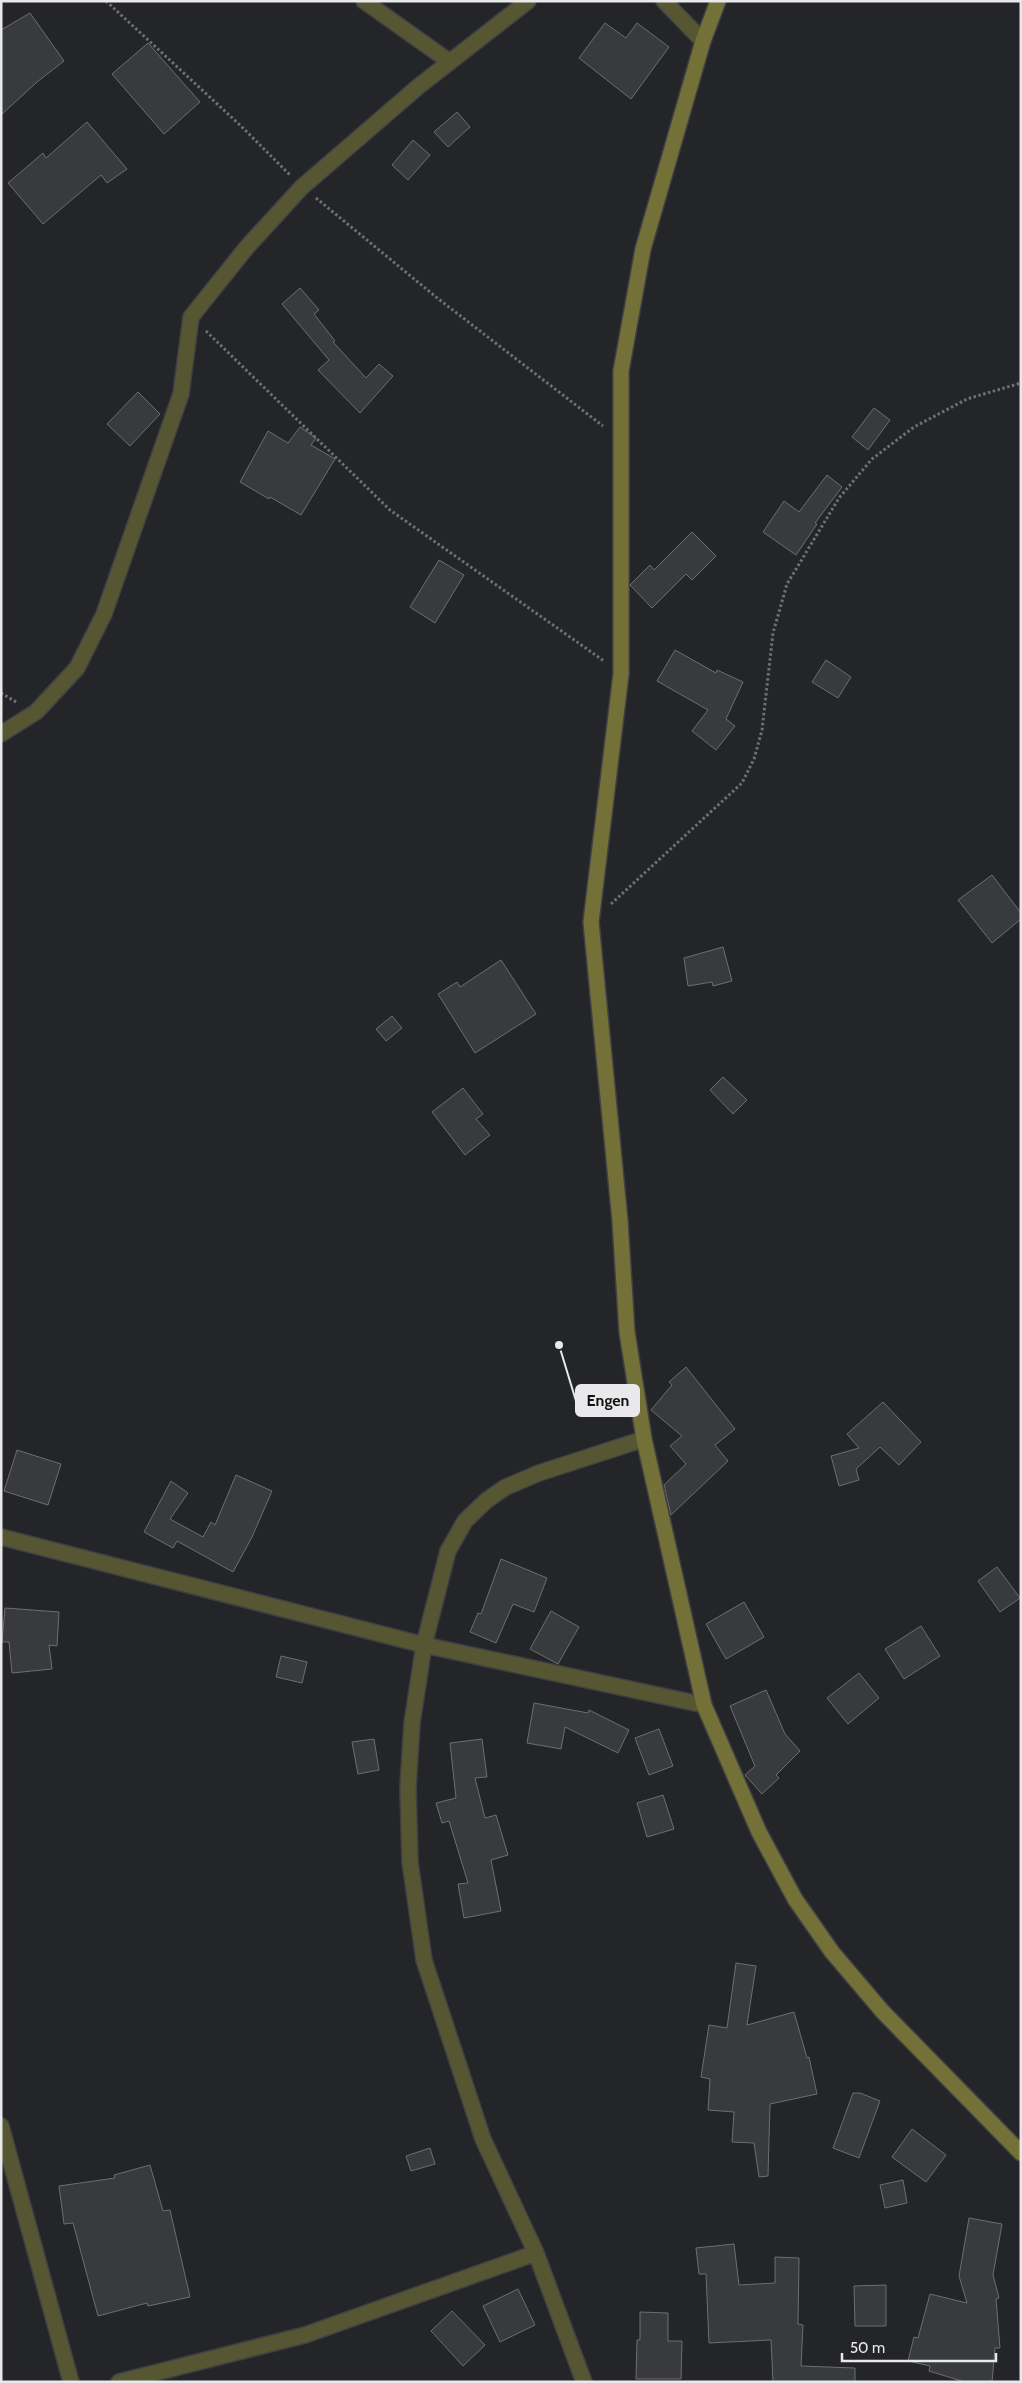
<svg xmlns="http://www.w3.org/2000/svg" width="1022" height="2383" font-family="Cabin,sans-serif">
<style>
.building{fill:#393a3e;stroke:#6d6e72}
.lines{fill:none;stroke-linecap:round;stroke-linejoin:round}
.minor-casing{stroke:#404044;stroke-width:18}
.secondary-casing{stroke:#404044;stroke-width:18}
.path{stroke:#707074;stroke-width:3;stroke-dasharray:2.5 2.5;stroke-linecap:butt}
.minor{stroke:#575633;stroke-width:15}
.secondary{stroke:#737138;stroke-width:15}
.leader{fill:none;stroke:#e9e9ec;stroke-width:2}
.callout-dot{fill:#e9e9ec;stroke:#242529;stroke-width:2}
.callout{fill:#e9e9ec;stroke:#e9e9ec;stroke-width:2}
.callout-label{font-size:16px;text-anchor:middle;font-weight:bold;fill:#111}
</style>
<rect width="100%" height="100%" fill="#242529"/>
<path class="building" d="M30 13 64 61 37 82 1 115V30Z
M605 23 626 38 637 23 669 47 631 99 579 58Z
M148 43 200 102 164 134 112 74Z
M457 112 470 127 448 147 434 132Z
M87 122 127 169 107 183 101 175 43 224 8 183 43 153 46 158Z
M413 140 430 155 408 180 392 165Z
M300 288 319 310 314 314 335 341 333 342 366 378 379 364 393 376 360 413 318 370 329 360 282 304Z
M138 392 160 414 130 446 107 424Z
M874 408 890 420 868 450 852 437Z
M300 427 316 438 311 445 335 459 301 515 270 497 269 499 240 482 268 431 288 443Z
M827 475 842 487 815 523 817 524 796 555 763 532 784 501 799 512Z
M692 532 716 556 692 580 686 574 652 608 630 585 650 565 654 570Z
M439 560 464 575 435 623 410 607Z
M675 650 716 673 717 670 743 682 726 719 735 726 716 750 692 731 708 710 657 681Z
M826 660 851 677 838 698 812 682Z
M992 875 1021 913V919L992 943 958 900Z
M723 947 732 981 713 986 712 982 688 986 684 958Z
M501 960 536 1014 475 1053 438 994 457 982 460 987Z
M392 1016 402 1028 386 1041 376 1029Z
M723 1077 747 1100 733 1114 710 1090Z
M463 1088 483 1114 476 1119 490 1135 465 1155 432 1112Z
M686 1367 735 1429 715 1445 728 1461 671 1515 664 1485 686 1464 670 1446 682 1436 651 1410 672 1385 669 1382Z
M883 1402 921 1442 899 1465 880 1447 856 1469 859 1480 839 1486 831 1456 859 1448 847 1434Z
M17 1450 61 1464 48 1505 4 1491Z
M236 1475 272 1491 252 1537 233 1572 177 1541 173 1548 144 1532 171 1481 188 1493 170 1519 203 1537 211 1522 215 1525Z
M501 1559 547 1578 534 1612 513 1604 496 1643 470 1632 478 1613 481 1614Z
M997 1567 1020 1598 1000 1612 978 1581Z
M744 1602 764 1637 726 1659 706 1624Z
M5 1608 59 1612 57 1646 49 1645 52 1669 12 1673 9 1642H2Z
M551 1611 579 1627 558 1664 530 1649Z
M921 1626 940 1656 904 1679 885 1649Z
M281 1656 307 1662 302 1683 276 1677Z
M859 1673 879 1698 848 1724 827 1698Z
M766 1690 785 1734 800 1751 776 1775 779 1778 762 1794 745 1775 755 1766 730 1706Z
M534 1703 588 1713 589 1710 629 1730 618 1753 565 1727 561 1749 527 1743Z
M659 1729 673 1766 649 1775 635 1738Z
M374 1739 379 1770 358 1774 352 1742Z
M482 1739 487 1777 475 1778 485 1818 496 1815 508 1855 491 1860 501 1911 464 1918 458 1884 468 1883 449 1821 442 1823 436 1803 456 1798 450 1743Z
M663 1795 674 1829 647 1837 637 1803Z
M736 1963 756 1966 747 2025 794 2012 807 2058 809 2057 817 2094 770 2104 768 2176 759 2177 754 2143 732 2142 734 2112 708 2110 710 2079 701 2077 709 2025 727 2028Z
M853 2093H860L880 2101 859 2158 833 2148Z
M912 2129 946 2155 926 2182 892 2157Z
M430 2148 435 2164 411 2171 406 2156Z
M150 2165 163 2211 170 2210 190 2297 148 2306 147 2303 98 2316 73 2223 64 2224 59 2186 115 2178 114 2175Z
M903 2180 907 2203 885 2208 880 2185Z
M969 2218 1002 2224 993 2275 999 2298 996 2299 1000 2348H995L992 2382H965L929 2371 930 2366 908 2361 914 2337 918 2338 930 2294 967 2303 959 2276Z
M734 2244 739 2285 775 2283V2257L799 2258 798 2324 803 2325 801 2366 855 2368V2382H773L771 2340 709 2343 706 2274H699L696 2248Z
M886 2285V2326H855L854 2286Z
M518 2289 535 2325 500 2342 483 2306Z
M452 2311 485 2345 463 2366 431 2331Z
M640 2312 668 2313V2341H682L681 2379H636L637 2340H640Z"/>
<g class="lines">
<defs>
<path id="minor" d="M364 1 450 62
M664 1 703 41
M1 734 36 712 77 668 104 614 181 394 191 317 247 247 302 187 419 86 528 1
M1 1537 424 1645 704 1705
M1 2126 71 2382
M119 2382 305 2335 536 2253
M584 2382 536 2253 483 2139 424 1960 410 1862 408 1787 412 1723 424 1645 448 1551 465 1521 487 1500 506 1487 539 1473 644 1439"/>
<path id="secondary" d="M718 1 703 41 643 249 621 371V674L591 922 620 1221 627 1332 644 1439 704 1705 759 1832 795 1899 832 1952 883 2012 1021 2153"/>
</defs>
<use href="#minor" class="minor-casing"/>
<use href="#secondary" class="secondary-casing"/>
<path class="path" d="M106 1 241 126 291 176
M316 198 436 297 603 426
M206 331 390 510 604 661
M1 693 18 703
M611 904 742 783 754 759 762 730 773 633 787 584 839 498 872 459 914 427 967 399 1021 383"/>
<use href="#minor" class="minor"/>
<use href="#secondary" class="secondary"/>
</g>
<path class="leader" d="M559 1345L576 1401"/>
<circle class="callout-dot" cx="559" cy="1345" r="5"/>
<rect class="callout" x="576" y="1385" width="63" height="31" rx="5"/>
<g class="callout-label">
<text x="608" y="1406">Engen</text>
</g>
<rect width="1022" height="2383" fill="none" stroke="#e9e9ec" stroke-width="5"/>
<path d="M842 2353v8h154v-8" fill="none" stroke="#e9e9ec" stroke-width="2.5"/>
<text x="850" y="2353" font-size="15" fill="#e9e9ec" stroke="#242529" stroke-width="4" paint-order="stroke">50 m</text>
</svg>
